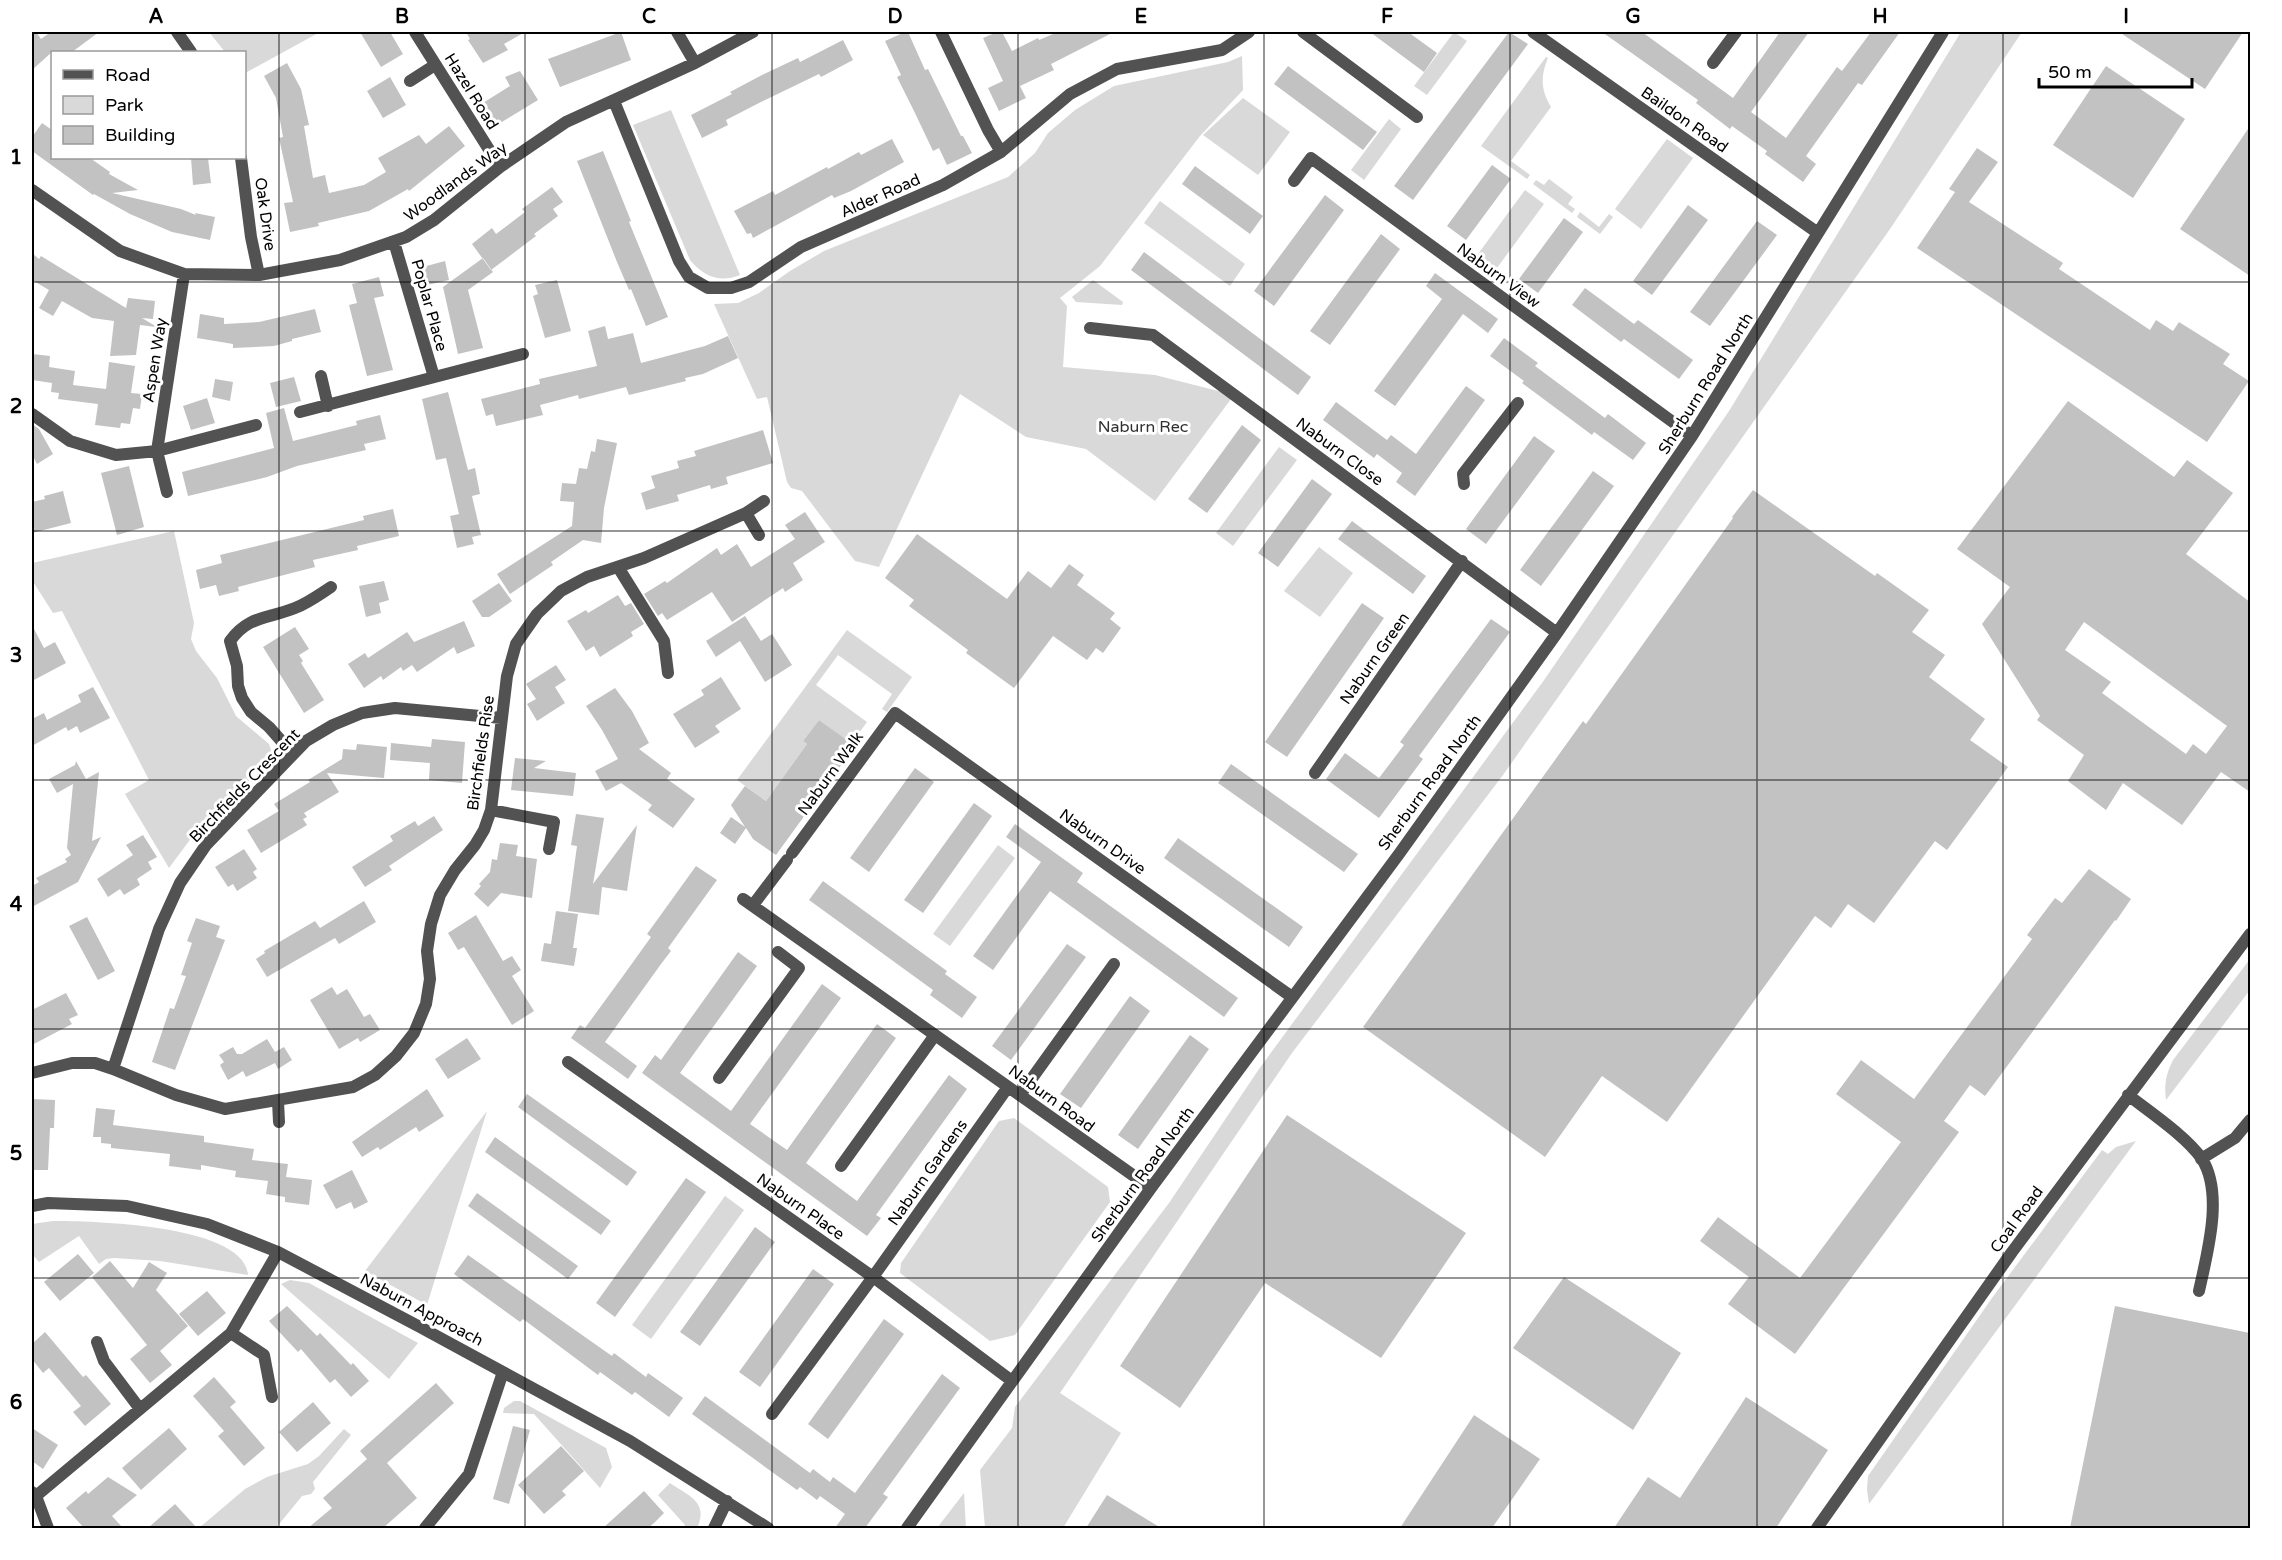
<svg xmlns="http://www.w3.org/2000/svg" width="2282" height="1560" font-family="'Varela Round',sans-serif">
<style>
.green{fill:#d9d9d9}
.building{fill:#c2c2c2;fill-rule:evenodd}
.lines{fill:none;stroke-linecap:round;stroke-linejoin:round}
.pedestrian{stroke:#525252;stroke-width:12}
.minor{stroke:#525252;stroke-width:12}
.grid{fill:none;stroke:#000;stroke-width:1.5;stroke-opacity:0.55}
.labels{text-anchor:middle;stroke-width:6;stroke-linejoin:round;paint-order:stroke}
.street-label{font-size:16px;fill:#000;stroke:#fff}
.park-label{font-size:16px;fill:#303030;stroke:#fff}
.neatline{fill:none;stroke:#000;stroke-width:2}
.grid-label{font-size:20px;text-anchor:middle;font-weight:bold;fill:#000}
</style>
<rect width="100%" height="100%" fill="#fff"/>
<path class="green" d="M209 32H320L247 72H245L244 52H225Z
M1454 32 1467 41 1427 95 1414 86Z
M1961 32H2022L1890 229 1503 775 1292 1053 1060 1393 1121 1433 1063 1528H985L980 1470 1012 1428 1015 1407 1169 1203 1259 1069 1542 683 1729 411Z
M1242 56 1243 90 1200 136 1100 266 1060 298 1067 306 1063 367 1155 375 1234 395 1155 501 1086 449 1026 437 960 394 879 567 855 561 802 491 791 488 787 482 767 397 757 399 714 304 738 303 759 293 790 271 824 251 1008 177 1035 153 1048 133 1075 110 1114 86 1228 62Z
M1546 57 1548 58C1540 77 1541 90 1551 107L1511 161 1530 175 1527 179 1481 146Z
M1243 98 1290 132 1258 175 1203 135Z
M671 110 740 275C720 283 704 277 690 260L633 125Z
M1389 119 1401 129 1364 180 1351 170Z
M1667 139 1693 158 1641 229 1615 209Z
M1549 179 1573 197 1568 204 1575 209 1572 213 1533 184 1536 180 1544 185Z
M1525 190 1544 204 1494 272 1475 258Z
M1160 201 1245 264 1230 286 1144 223Z
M1580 212 1599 227 1609 214 1613 217 1600 234 1577 217Z
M1093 280 1123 302 1122 305 1076 302 1072 297Z
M1279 447 1297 460 1233 546 1216 533Z
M174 531 194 623 191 639 196 651 217 678 236 716 269 744 271 750 270 755 192 837 169 868 125 794 149 780 62 611 53 613 32 580V563Z
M1319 547 1353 573 1320 617 1284 591Z
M847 630 912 677 887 712 882 709 892 694 838 655 816 685 867 722 851 744 819 720 803 741 807 744 766 801 737 780Z
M998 845 1015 858 950 946 933 934Z
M2250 959V990L2166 1100C2164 1084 2166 1074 2173 1060Z
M487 1111 427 1305 365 1271Z
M1014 1118 1108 1187 1110 1202 1015 1335 990 1341 900 1273 901 1263 999 1121Z
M2136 1141 1869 1504 1867 1490 1868 1476 1992 1298 2102 1150 2108 1154 2116 1147Z
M725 1196 744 1210 651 1339 632 1325Z
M53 1221C91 1221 244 1224 248 1275L160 1261 114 1258 106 1259 99 1264 79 1236 39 1262 32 1254V1224Z
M290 1280 309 1283 418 1343 389 1379 281 1284Z
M514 1401H520L606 1448 612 1467 600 1488 534 1414 503 1413 504 1408Z
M344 1429 351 1435 313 1482 315 1489 311 1494 302 1496 276 1528H199L245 1489 267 1477 308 1464 319 1456Z
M670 1483C689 1496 709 1502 697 1528H684L685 1525 658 1495Z
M964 1493 966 1528H937Z"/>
<path class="building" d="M32 32H36L41 39 51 32H99L72 52H52L32 70Z
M360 32H390L403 54 381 67Z
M466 32H525L504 44 508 50 483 63 468 40 470 39Z
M621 32 631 60 560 87 548 59Z
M905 32H908L925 70 928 69 961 136H963L972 153 947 165 939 148 933 151 914 111 897 77 901 75 885 41Z
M997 32H1002L1012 51 1038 38 1039 40 1058 32H1114L1051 64 1054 70 1020 86 1026 98 999 111 988 88 1003 81 983 38Z
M1370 32H1408L1437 53 1424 72Z
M1509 32 1528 44 1413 200 1394 186Z
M1602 32H1642L1733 98 1780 32H1809L1751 112 1786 138 1837 67 1842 71 1871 32H1900L1862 85 1858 83 1806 156 1816 164 1803 182 1765 154 1767 151 1732 126 1730 129 1696 103 1698 100Z
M2119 32H2243L2205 89Z
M843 40 853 60 821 77 819 74 757 104 726 120 728 125 702 138 691 115 732 94 730 92 762 75 798 58 800 62Z
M287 63 301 89 309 125 304 126 313 178 325 175 329 193 364 185 386 172 378 158 419 135 426 144 449 126 465 146 409 191 408 189 369 211 318 223 319 226 290 232 284 203 293 202 279 138 283 137 276 98 264 76Z
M1288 66 1377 132 1363 150 1274 84Z
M2106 66 2185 119 2133 198 2053 145Z
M520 71 538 100 492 128 478 106 510 86 505 77Z
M390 77 406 105 383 118 367 91Z
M42 123 52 130V158H90L110 172 109 174 138 190 112 193 181 209 196 215 195 213 215 217 210 240 172 232 130 214 94 194 93 195 32 151V137Z
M2250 126V276L2180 229Z
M892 139 904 162 851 191 834 198 832 195 753 238 751 233 747 234 734 211 773 191 775 195 827 167 828 169 859 152 861 155Z
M1977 148 1998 162 1969 202 2063 263 2059 269 2150 330 2156 320 2173 331 2179 322 2230 354 2223 364 2249 381 2207 442 1917 248 1955 192 1949 189Z
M603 151 631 221 629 222 668 317 646 326 631 289 629 290 617 262 577 161Z
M191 158H208L211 183 193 185Z
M1492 165 1511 179 1466 240 1447 226Z
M1195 166 1263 216 1250 234 1182 184Z
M552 187 563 202 553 209 558 216 534 234 536 236 491 270 472 244 492 228 496 234 525 212 522 209Z
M1325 195 1344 210 1274 306 1254 291Z
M1688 205 1708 220 1652 295 1633 281Z
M1564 218 1583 232 1538 293 1519 279Z
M1757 221 1777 235 1710 326 1690 312Z
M1381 234 1400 249 1330 345 1310 331Z
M1144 252 1311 377 1298 395 1131 270Z
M32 253 39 259 41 256 126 308 128 298 155 301 153 319 142 318 157 327 140 325 136 355 110 356 114 321 92 318 62 301 53 316 39 308 49 290 32 280Z
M483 258 493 272 468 290 483 348 458 354 443 287Z
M445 261 449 280 423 286 419 268Z
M1435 273 1498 319 1488 333 1463 314 1395 406 1374 391 1442 299 1426 286Z
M379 277 384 296 374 298 393 370 367 376 349 305 357 303 352 284Z
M557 280 571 331 545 338 533 296 538 294 535 285Z
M1585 288 1634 324 1638 320 1693 360 1679 379 1624 339 1621 342 1572 305Z
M315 309 321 332 292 339V341L274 346 233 348V344L197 338 200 314 224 318V324L259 322Z
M605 326 608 339 633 333 641 363 705 346 728 336 738 358 703 374 685 378 686 381 629 395 626 387 579 399 578 395 540 405 543 415 496 426 493 414 486 416 481 399 540 384 539 379 597 366 588 331Z
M1504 338 1538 363 1535 366 1605 418 1608 414 1646 443 1633 460 1594 432 1592 435 1522 383 1524 381 1490 356Z
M32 354 50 356 49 367 75 371 73 385 106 389 109 362 135 366 131 393 142 394 140 409 133 408 130 424 121 423 120 428 95 425 98 404 58 399 59 393 51 392 52 383 32 380Z
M294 377 301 401 276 407 270 383Z
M215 379 233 382 230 401 212 397Z
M1466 386 1485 400 1415 496 1396 482 1402 473 1377 454 1374 458 1323 420 1336 402 1387 440 1391 435 1416 454Z
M448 392 468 470 475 468 480 494 472 496 481 535 472 537 474 544 457 548 450 516 459 514 446 458 436 460 422 399Z
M207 398 215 423 191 430 183 406Z
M2068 401 2174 477 2187 460 2233 493 2186 554 2250 602V792L2221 772 2182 825 2123 783 2106 810 2068 781 2084 755 2037 720 2040 716 1982 624 2010 587 1957 549ZM2084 622 2227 726 2206 754 2193 744 2186 754 2102 693 2111 682 2065 650Z
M284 408 293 441 357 425 356 421 380 415 386 439 364 444 366 450 297 466 267 477 188 496 182 472 274 448 266 413Z
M32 424 39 429 53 454 37 464 32 454Z
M1242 425 1261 440 1207 513 1188 499Z
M763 430 773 463 726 477 728 484 711 489 710 485 677 495 679 501 646 510 641 493 655 488 651 476 679 468 677 461 696 456 694 451Z
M1534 436 1555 451 1486 544 1466 529Z
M597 439 617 443 604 508 601 543 583 540 551 562 553 565 510 594 497 574 572 526 574 502 560 501 562 483 576 484 579 468 587 469 591 451 595 452Z
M129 466 144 527 117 535 101 473Z
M1593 471 1614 486 1541 586 1520 570Z
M1312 479 1332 494 1278 567 1258 553Z
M1753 490 1875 576 1877 573 1929 610 1912 632 1945 655 1929 677 1985 719 1970 740 2008 767 1947 850 1935 841 1874 923 1848 904 1831 928 1815 916 1667 1122 1602 1076 1545 1157 1363 1027 1583 721 1586 724 1733 518 1732 517Z
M63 491 71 523 32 533V502L45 499 44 496Z
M393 509 399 536 357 546 358 550 313 560 315 567 238 587 239 591 219 596 216 585 200 589 196 570 222 563 220 555 364 520 363 516Z
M805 512 825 542 793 563 803 580 785 592 783 588 732 622 712 592 667 620 662 613 658 616 644 594 665 581 667 583 717 548 721 555 737 544 751 567 795 539 785 525Z
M1352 521 1426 576 1413 594 1338 539Z
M917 534 1007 599 1028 571 1051 588 1069 564 1084 575 1077 585 1115 613 1110 619 1121 628 1103 653 1096 648 1087 660 1053 636 1014 688 966 653 968 650 909 606 914 600 885 578Z
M384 581 389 600 379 603 381 613 366 617 359 586Z
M499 583 512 601 489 617H482L472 601Z
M618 595 625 606 631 603 644 624 631 632 633 636 600 657 594 646 586 651 567 621 586 610 588 613Z
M1362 603 1384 618 1287 757 1265 742Z
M745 616 761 641 772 634 792 665 765 682 740 641 716 657 706 641Z
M1491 619 1510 632 1419 756 1423 759 1379 818 1326 779 1345 753 1379 778 1404 745 1400 742Z
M464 621 475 646 457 654 454 647 417 672 412 665 403 671 401 667 383 680 381 676 364 688 348 664 365 653 368 658 407 632 414 642Z
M32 625 44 648 55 642 66 663 32 681Z
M295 627 309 649 299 655 303 661 301 663 324 700 304 713 263 647Z
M556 665 566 680 555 687 565 703 537 721 527 704 536 699 526 684Z
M721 677 741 709 715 726 720 732 695 748 673 714 704 695 701 690Z
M93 687 110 718 80 733 77 726 68 731 66 727 32 746V719L44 713 47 720 81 702 78 695Z
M615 688 632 711 649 743 639 749 671 773 667 779 695 799 673 828 648 810 652 805 621 783 606 791 595 771 618 759 602 730 586 706Z
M819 720 855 746 776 855 753 839 746 828 735 844 720 833 731 817 745 827 731 805 745 786 766 801 807 744 803 741Z
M432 739 465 742 462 783 429 780 430 763 390 760 391 743 431 747Z
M357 744 387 747 384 778 327 773 339 792 304 813 307 817 303 819 307 825 261 853 247 830 279 811 274 804 310 782 308 780 342 759 343 749 356 750Z
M515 758 546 761 534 768 576 773 573 796 511 790Z
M76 761 86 779 99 772 92 841 101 837 78 882 32 907V886L39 882 36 878 67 862 65 859 71 855 67 848 73 784 57 793 49 779 75 765Z
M1231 764 1358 854 1344 872 1218 783Z
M915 768 934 782 869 872 850 858Z
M974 803 992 816 923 913 904 900Z
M576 814 604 818 593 884 637 825 627 891 602 887 599 915 568 911 577 846 571 845Z
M434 816 443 830 389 866 392 870 365 887 352 867 393 841 390 836 415 821 418 826Z
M1015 824 1083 873 1077 882 1238 998 1224 1017 1050 891 993 970 973 956 1041 862 1006 837Z
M143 835 157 857 148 862 152 869 137 879 140 885 124 895 120 889 108 897 97 879 133 855 126 845Z
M1178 838 1303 927 1289 947 1164 858Z
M500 843 518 845 516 856 537 859 532 898 501 893 488 907 474 894 481 886 479 884 490 872 492 859 497 860Z
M244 849 257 869 253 872 257 878 237 891 233 884 228 887 215 867Z
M696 866 717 880 668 948 671 951 661 964 605 1042 637 1066 628 1079 571 1038 580 1025 585 1028 623 976 651 937 647 934Z
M2089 869 2131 899 2116 921 2115 920 1985 1096 1970 1085 1944 1121 1959 1132 1795 1354 1728 1304 1749 1277 1700 1241 1718 1217 1800 1278 1901 1142 1836 1094 1861 1060 1914 1099 2032 939 2027 935 2055 898 2062 903Z
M823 881 947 971 945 974 977 997 962 1018 930 995 933 990 809 900Z
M364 901 376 922 339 944 335 938 267 977 256 959 265 953 264 951 315 921 320 928Z
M556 911 578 914 573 948H577L574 966 541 961 544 943 551 944Z
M476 915 503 961 512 956 521 970 512 976 534 1011 512 1025 464 947 458 950 448 933Z
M87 917 115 971 98 980 69 926Z
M196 918 220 926 216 937 225 940 175 1070 152 1062 170 1008 174 1009 186 976 181 975 192 943 187 941Z
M1067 944 1086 957 1011 1060 992 1046Z
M738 952 757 966 680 1073 731 1111 822 984 841 998 750 1124 787 1150 877 1024 896 1038 806 1163 857 1201 949 1075 967 1089 876 1215 881 1218 867 1236 642 1073 655 1055 661 1060Z
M332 987 337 995 347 989 364 1017 370 1014 380 1030 360 1042 358 1038 339 1049 310 1000Z
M66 993 78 1015 69 1019 72 1024 32 1045V1010Z
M1130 996 1150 1011 1081 1108 1060 1094Z
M1190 1035 1209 1049 1138 1149 1118 1135Z
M467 1038 481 1059 448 1079 435 1059Z
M267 1039 275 1052 284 1047 292 1060 278 1069 275 1063 246 1077 243 1071 228 1080 220 1065 224 1062 219 1055 233 1047 237 1054H242Z
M427 1089 444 1116 419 1132 416 1127 380 1150 378 1147 362 1157 352 1142Z
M527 1094 637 1172 627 1186 518 1107Z
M32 1099 55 1100 54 1128H50L48 1170H32Z
M96 1108 115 1110 113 1125 204 1136V1142L254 1149 252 1160 288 1164 286 1177 312 1180 309 1205 285 1202V1197L266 1194 268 1181 235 1177 236 1171 201 1165V1170L169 1166 170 1154 111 1148V1144L101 1143V1137H93Z
M1287 1115 1466 1233 1381 1358 1265 1283 1180 1408 1120 1366Z
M495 1137 611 1221 601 1235 485 1152Z
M352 1170 368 1202 354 1209 351 1202 336 1209 323 1185Z
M686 1178 706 1192 615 1317 596 1303Z
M477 1193 578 1266 568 1279 468 1206Z
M755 1227 775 1242 700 1346 680 1332Z
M78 1254 94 1273 60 1301 44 1282Z
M468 1255 612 1356 614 1353 646 1377 648 1373 683 1398 669 1417 635 1392 632 1395 600 1372 598 1375 523 1319 520 1322 454 1274Z
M110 1261 133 1288 149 1262 167 1273 156 1290 188 1326 160 1351 172 1365 150 1383 130 1359 147 1345 92 1277Z
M813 1269 834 1284 760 1387 739 1372Z
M1564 1277 1681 1353 1633 1430 1513 1348Z
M207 1291 226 1313 198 1336 179 1314Z
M287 1306 317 1336 320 1333 351 1365 353 1363 369 1381 351 1397 335 1379 330 1383 301 1349 298 1352 269 1321Z
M2115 1306 2250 1333V1528H2070Z
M884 1319 904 1334 828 1439 808 1424Z
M45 1332 83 1377 86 1375 111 1404 85 1426 73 1412 81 1406 49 1368 43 1373 32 1359V1344Z
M942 1374 960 1388 883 1494 888 1497 865 1528H835L845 1514 820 1496 817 1500 800 1487 797 1490 692 1414 705 1396 810 1473 813 1469 830 1482 833 1477 855 1493Z
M214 1377 236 1402 230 1407 265 1448 244 1466 218 1436 224 1431 193 1396Z
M436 1383 454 1403 387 1463 417 1498 383 1528H308L332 1508 323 1498 367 1459 360 1451Z
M1746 1397 1828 1450 1776 1528H1614L1648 1477 1680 1498Z
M313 1402 331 1423 297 1452 279 1432Z
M1474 1415 1540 1459 1492 1528H1400Z
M513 1426 530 1430 509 1504 493 1499Z
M32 1428 58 1445 43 1469 32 1461Z
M169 1428 187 1449 141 1490 122 1468Z
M561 1446 584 1471 562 1491 566 1495 544 1514 518 1485Z
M108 1477 137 1495 112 1516 123 1528H84L66 1508 86 1491 88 1494Z
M644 1491 664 1513 654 1523 648 1528H603Z
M1107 1495 1161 1528H1086Z
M175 1504 197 1528H148Z"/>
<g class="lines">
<path class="pedestrian" d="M1303 32 1417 117
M1713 63 1736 32
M1464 484 1463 474 1518 403
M719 1078 799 968 778 952
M1020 1095 1114 964
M841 1166 935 1035
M772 1414 873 1277"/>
<path class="minor" d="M177 32 191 52
M415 32 500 167
M677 32 695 63
M941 32 988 130 1001 152
M1533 32 1818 233
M410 81 435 65
M614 101 679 261 689 277 708 288H731L749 282 801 247 943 185 1001 152 1070 94 1117 69 1222 50 1249 32
M241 158 251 237 259 275
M1294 181 1311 158 1692 436
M32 190 120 251 184 274 259 275 340 260 406 237 434 220 500 167 566 122 695 63 753 32
M394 242 434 377
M1090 328 1153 335 1557 633
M321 376 328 406
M300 412 523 354
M32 414 70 441 116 455 157 451 184 274
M167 492 157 451 256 425
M759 535 746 513 764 501
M618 567 664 641 668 673
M292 753 269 727 251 712 242 698 238 686 237 666 230 641C249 615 268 619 295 608 308 603 320 594 331 587
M1315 773 1462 561
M491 810 554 822 549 849
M792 853 895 713 1292 997
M743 899 1151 1188
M753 905 787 860
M568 1062 873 1277 1012 1381
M113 1069 159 929 180 883 206 845 306 741 333 725 362 713 395 708 501 718
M32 1073 72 1063H95L113 1069 176 1095 225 1109 353 1087 375 1075 396 1056 414 1033 419 1021 426 1004 430 979 427 951 431 924 440 895 455 870 475 845 484 830 491 810 507 676 516 644 537 614 561 591 587 577 644 558 746 513
M2128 1095C2150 1112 2187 1137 2202 1159 2224 1194 2207 1254 2199 1291
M278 1101 279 1122
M2201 1159 2235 1138 2250 1120
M32 1206 48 1203 127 1206 207 1224 278 1252 420 1327 630 1441 768 1528
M873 1277 1008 1087
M231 1333 264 1355 272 1397
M97 1342 104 1361 140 1409
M32 1492 36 1496 48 1528
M36 1496 231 1333 278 1252
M425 1528 469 1474 503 1372
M714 1528 727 1501
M907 1528 1151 1188 1399 854 1557 633 1692 436 1943 32
M1817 1528 2012 1252 2250 934"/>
</g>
<path class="grid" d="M279 32V1528M525 32V1528M772 32V1528M1018 32V1528M1264 32V1528M1510 32V1528M1757 32V1528M2003 32V1528M32 282H2250M32 531H2250M32 780H2250M32 1029H2250M32 1278H2250"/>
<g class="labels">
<g class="street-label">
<text transform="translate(472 91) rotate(58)" y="6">Hazel Road</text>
<text transform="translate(1685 119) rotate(35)" y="6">Baildon Road</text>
<text transform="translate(455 181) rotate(-36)" y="6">Woodlands Way</text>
<text transform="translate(880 195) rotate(-24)" y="6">Alder Road</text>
<text transform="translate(266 214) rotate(82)" y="6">Oak Drive</text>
<text transform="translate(1499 275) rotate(36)" y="6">Naburn View</text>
<text transform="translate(430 305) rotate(74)" y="6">Poplar Place</text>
<text transform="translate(154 360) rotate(-81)" y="6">Aspen Way</text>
<text transform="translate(1705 383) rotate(-58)" y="6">Sherburn Road North</text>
<text transform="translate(1340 451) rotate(36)" y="6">Naburn Close</text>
<text transform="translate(1374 658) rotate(-55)" y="6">Naburn Green</text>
<text transform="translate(480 753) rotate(-82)" y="6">Birchfields Rise</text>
<text transform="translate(830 773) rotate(-54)" y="6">Naburn Walk</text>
<text transform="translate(1429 782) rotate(-54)" y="6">Sherburn Road North</text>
<text transform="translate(244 785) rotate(-46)" y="6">Birchfields Crescent</text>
<text transform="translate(1103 841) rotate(35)" y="6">Naburn Drive</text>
<text transform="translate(1052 1098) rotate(36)" y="6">Naburn Road</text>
<text transform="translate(927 1172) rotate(-55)" y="6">Naburn Gardens</text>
<text transform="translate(1142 1174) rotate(-54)" y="6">Sherburn Road North</text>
<text transform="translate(801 1206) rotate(35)" y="6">Naburn Place</text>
<text transform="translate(2016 1219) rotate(-54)" y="6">Coal Road</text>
<text transform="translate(422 1309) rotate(28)" y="6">Naburn Approach</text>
</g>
<g class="park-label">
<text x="1143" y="432">Naburn Rec</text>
</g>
</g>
<rect width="2282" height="1560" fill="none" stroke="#ffffff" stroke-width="66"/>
<rect x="51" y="51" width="195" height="108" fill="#ffffff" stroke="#999999" stroke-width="1.5"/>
<rect x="63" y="70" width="30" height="9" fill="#525252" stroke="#999999" stroke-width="1.5"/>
<text x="105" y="81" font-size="18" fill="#000000">Road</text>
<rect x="63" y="96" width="30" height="18" fill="#d9d9d9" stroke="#999999" stroke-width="1.5"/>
<text x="105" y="111" font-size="18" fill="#000000">Park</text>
<rect x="63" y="126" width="30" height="18" fill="#c2c2c2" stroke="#999999" stroke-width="1.5"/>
<text x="105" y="141" font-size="18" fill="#000000">Building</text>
<path d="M2039 78v9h153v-9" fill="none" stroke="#000000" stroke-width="3"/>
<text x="2048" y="78" font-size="18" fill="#000000" stroke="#ffffff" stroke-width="4.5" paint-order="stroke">50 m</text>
<rect x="33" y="33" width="2216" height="1494" class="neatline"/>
<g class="grid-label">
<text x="156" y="23">A</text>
<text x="402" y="23">B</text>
<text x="649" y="23">C</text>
<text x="895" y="23">D</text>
<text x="1141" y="23">E</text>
<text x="1387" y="23">F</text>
<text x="1633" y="23">G</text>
<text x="1880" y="23">H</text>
<text x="2126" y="23">I</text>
<text x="16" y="164">1</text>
<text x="16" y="413">2</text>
<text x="16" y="662">3</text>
<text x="16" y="911">4</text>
<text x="16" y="1160">5</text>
<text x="16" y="1409">6</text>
</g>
</svg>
